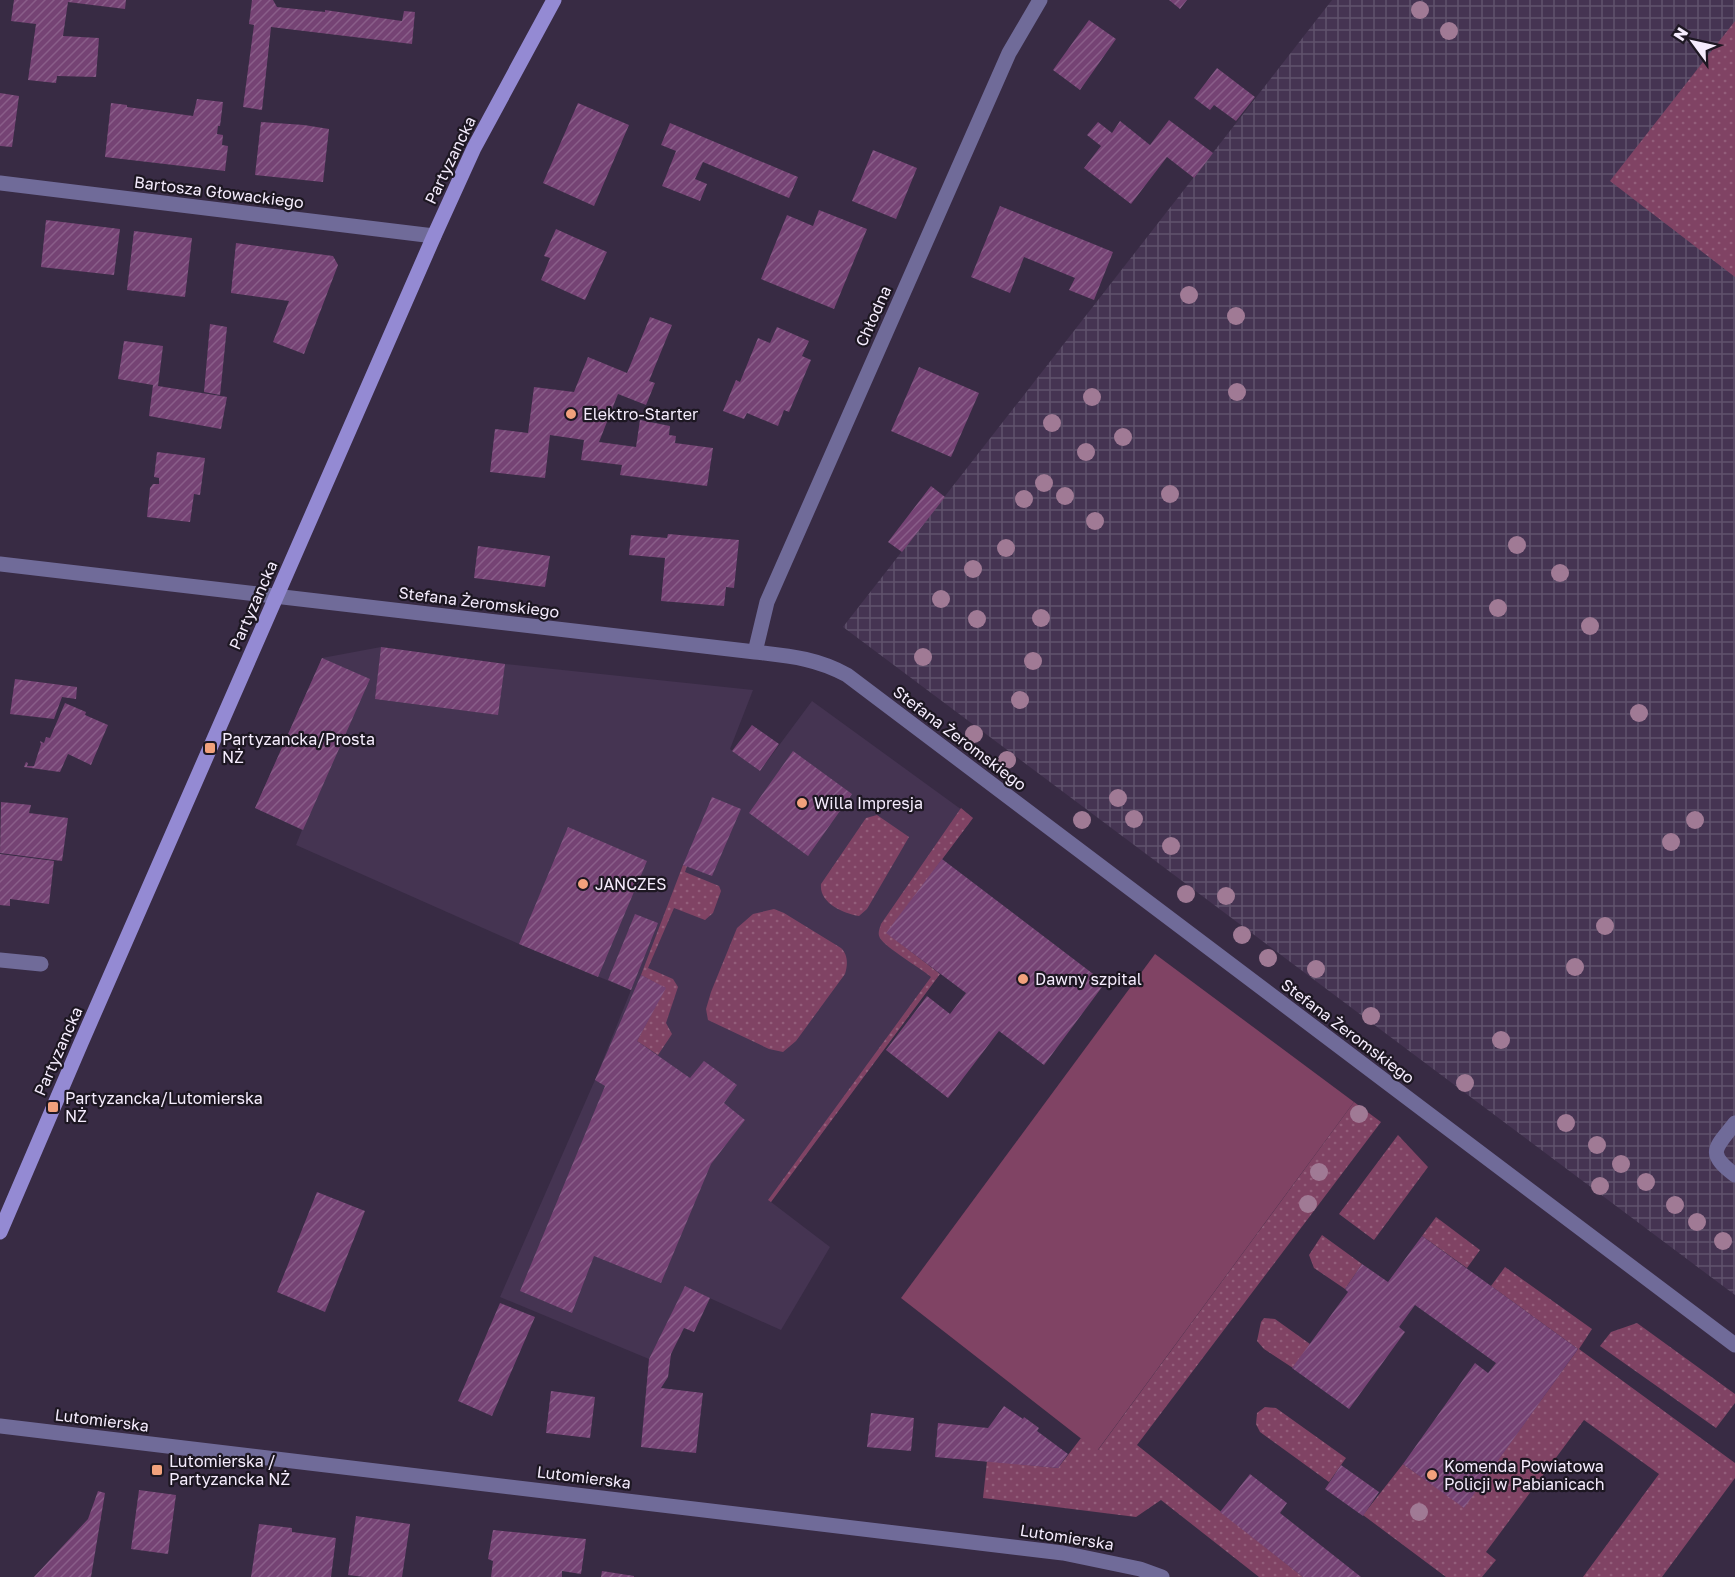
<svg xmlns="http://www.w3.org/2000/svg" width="1735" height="1577" font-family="'Golos Text',sans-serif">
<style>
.built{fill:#453452}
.industrial{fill:url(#industrial-grid)}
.grass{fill:url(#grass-dots)}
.garden{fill:#804364}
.building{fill:url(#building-hatch)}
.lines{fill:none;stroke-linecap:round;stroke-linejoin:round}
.service{stroke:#706b99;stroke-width:15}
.minor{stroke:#706b99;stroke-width:15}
.tertiary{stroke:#706b99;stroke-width:15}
.secondary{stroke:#948ad3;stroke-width:15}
.tree{fill:#a07a95}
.poi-dot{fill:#f1a17c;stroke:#1d1722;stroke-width:2}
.labels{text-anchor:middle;stroke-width:4.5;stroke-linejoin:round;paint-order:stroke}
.street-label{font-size:16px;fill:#f5ecfd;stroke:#1d1722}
.poi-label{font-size:16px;fill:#f5ecfd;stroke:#1d1722;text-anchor:start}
</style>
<defs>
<pattern id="industrial-grid" width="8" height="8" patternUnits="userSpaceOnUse" patternTransform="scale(1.5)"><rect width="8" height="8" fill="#453452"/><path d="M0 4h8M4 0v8" fill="none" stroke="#60526c"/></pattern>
<pattern id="grass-dots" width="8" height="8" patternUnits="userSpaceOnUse" patternTransform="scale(1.5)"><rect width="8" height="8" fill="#804364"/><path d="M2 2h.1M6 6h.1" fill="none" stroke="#935e7b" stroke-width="1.8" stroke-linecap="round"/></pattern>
<pattern id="building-hatch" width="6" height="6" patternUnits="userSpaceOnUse" patternTransform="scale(1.5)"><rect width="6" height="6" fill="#754374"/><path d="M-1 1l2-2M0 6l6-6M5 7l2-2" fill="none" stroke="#895e89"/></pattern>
</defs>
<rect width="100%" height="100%" fill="#382b44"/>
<path class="built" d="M381 647 505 664 753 690 730 749 760 771 812 701 973 818 887 933 940 974 771 1202 830 1247 781 1330 685 1287 649 1359 500 1297 595 1080 631 990 519 944 296 845 302 830 255 808 322 658Z"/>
<path class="industrial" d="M1332 0H1735V1295L843 627Z"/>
<path class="grass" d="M1735 21V277L1610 181Z
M961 808 973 818 887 933 940 974 771 1202 768 1200 931 977C919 967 886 948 880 938 877 933 880 928 881 924Z
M877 815 909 837 867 909 859 916C843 913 819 903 821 884L866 818Z
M683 865 687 866 685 872 719 886 721 891 713 913 705 920 674 908 648 968 673 979 678 987 666 1023 672 1034 658 1055 637 1041 665 988 641 975Z
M774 909 784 913 841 948C848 955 848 964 845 974L796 1041 783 1052 769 1049 708 1020 706 1009 711 992 737 928 753 914Z
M1354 1102 1381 1122 1137 1445 1303 1577H1259L1161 1500 1136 1517 983 1498 987 1461 1058 1468 1081 1438 1098 1450Z
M1398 1135 1428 1167 1374 1240 1339 1214Z
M1436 1217 1480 1250 1467 1268 1422 1236Z
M1322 1235 1362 1264 1345 1289 1314 1268 1309 1255Z
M1505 1267 1592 1329 1579 1349 1735 1463V1478L1662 1577H1583L1659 1474 1584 1420 1486 1552 1496 1560 1482 1577H1446L1363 1515 1403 1464 1464 1507 1578 1349 1491 1286Z
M1264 1318 1275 1319 1310 1344 1293 1368 1264 1349 1257 1341 1261 1322Z
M1637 1323 1735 1394V1403L1716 1428 1600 1346 1611 1332Z
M1265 1407 1276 1408 1346 1458 1329 1482 1260 1432 1256 1424 1257 1413Z"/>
<path class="garden" d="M1155 954 1354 1102 1097 1451 901 1298Z"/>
<path class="building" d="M14 0H126L125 9 68 2 63 36 99 38 96 77 57 76 56 83 28 80 36 24 11 21Z
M252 0H273L277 7 325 12V10L402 21 404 11 415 12 412 44 271 27 262 110 243 107 254 25 249 24Z
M1169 0H1187L1180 9Z
M1089 20 1116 39 1080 90 1053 70Z
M1217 68 1255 97 1236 121 1214 105 1210 110 1194 98Z
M0 93 19 96 12 147 0 146Z
M197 99 223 102 220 126H218L217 134 223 135 222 145 228 146 225 171 105 157 111 103 127 105V107L193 116Z
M578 103 629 125 594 206 543 183Z
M1169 120 1213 153 1194 178 1167 157 1131 204 1084 168 1101 146 1087 135 1098 122 1112 133 1120 121 1150 145Z
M261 122 304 125 329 129 323 182 255 175Z
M670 123 798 177 789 198 703 162 695 179 707 184 700 201 662 186 676 151 661 145Z
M873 150 917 168 896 219 852 201Z
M1000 206 1113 252 1094 300 1069 290 1075 278 1024 257 1010 293 971 277Z
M819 210 867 229 834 309 761 279 787 215 813 226Z
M46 220 120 229 114 275 41 267Z
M556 229 607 252 585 300 541 280 550 258 544 256Z
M134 231 192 238 185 297 127 290Z
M236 243 333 256 338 265 304 354 273 342 289 301 231 293Z
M650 317 672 325 649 381 655 383 646 405 618 394 599 442 636 447 640 420 670 426 669 435 676 436 675 443 713 448 707 486 620 475 622 465 581 460 584 440 550 435 545 478 490 472 495 429 528 433 534 387 574 392 588 357 627 373Z
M210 324 227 327 220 395 204 392Z
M777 327 809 341 802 356 811 360 789 412 784 410 778 426 747 413 744 419 723 411 736 380 740 382 758 338 770 343Z
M124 341 163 346 158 386 227 397 221 429 149 416 153 385 118 379Z
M919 367 979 393 951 457 891 431Z
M157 452 205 458 200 495 194 494 190 522 147 517 150 488 153 484H159V478L154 477Z
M931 486 945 497 902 552 888 542Z
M668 534 739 540 734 588 726 587 724 606 661 601 665 558 629 555 631 535 667 538Z
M478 546 550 556 545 587 474 578Z
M381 647 505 664 498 715 375 699Z
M322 658 370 679 303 830 255 808Z
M15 679 77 687 76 699 62 697 54 719 10 714Z
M65 703 86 712 85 715 108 725 91 765 68 754 60 772 24 767 26 762 28 763 27 766H34L41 744 40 741 44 743 46 737 50 738Z
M752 725 779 744 760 771 732 751Z
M793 751 852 794 808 856 749 813Z
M712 797 741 809 712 876 683 865Z
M1 802 31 805 29 813 68 818 62 861 0 853Z
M568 827 647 861 598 977 519 944Z
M0 854 54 861 49 904 10 899V906L0 905Z
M942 859 1105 983 1044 1065 999 1031 948 1098 886 1050 927 996 950 1014 966 993 886 933Z
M635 914 658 923 631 990 608 980Z
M641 975 666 988 637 1041 690 1078 704 1061 737 1085 724 1103 745 1120 711 1164 661 1283 594 1256 572 1313 520 1291 605 1086 595 1080Z
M317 1192 365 1211 325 1312 277 1292Z
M1422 1236 1578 1349 1464 1508 1403 1464 1475 1363 1488 1373 1496 1363 1415 1305 1399 1327 1405 1332 1349 1409 1292 1368 1348 1292 1345 1289 1362 1264 1388 1282Z
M685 1286 710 1298 694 1332 684 1328 671 1354 668 1377 661 1388 703 1393 696 1453 641 1447 649 1359Z
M500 1303 535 1317 492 1416 458 1401Z
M551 1391 595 1397 590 1438 546 1433Z
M1004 1406 1023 1419 1024 1417 1039 1428 1037 1431 1068 1454 1058 1468 935 1457 938 1423 988 1428Z
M871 1413 914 1418 911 1451 867 1447Z
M1341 1465 1379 1492 1363 1516 1325 1489Z
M1250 1474 1287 1503 1280 1513 1361 1577H1303L1220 1512Z
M139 1490 176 1495 168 1554 131 1549Z
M98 1491 105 1493 91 1577H34L88 1519Z
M356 1516 410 1524 402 1577H364L348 1575Z
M259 1524 292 1528V1532L336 1538 331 1577H251Z
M493 1530 586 1539 581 1574 562 1571V1577H491L493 1561 488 1559Z
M602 1571 634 1576V1577H601Z"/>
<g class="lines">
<path class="service" d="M1735 1123C1716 1148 1705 1152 1735 1175"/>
<path class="minor" d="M0 183 434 236
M0 564 755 652C789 656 816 658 847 675L1735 1345
M755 652 767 602 1009 53 1040 0
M0 960 41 964"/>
<path class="tertiary" d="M0 1426 1063 1553 1140 1569 1162 1577"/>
<path class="secondary" d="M0 1232 81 1043 434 236 474 148 554 0"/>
</g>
<g class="tree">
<circle cx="1420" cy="10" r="9"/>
<circle cx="1449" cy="31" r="9"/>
<circle cx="1189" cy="295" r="9"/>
<circle cx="1236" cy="316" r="9"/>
<circle cx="1237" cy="392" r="9"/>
<circle cx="1092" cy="397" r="9"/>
<circle cx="1052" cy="423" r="9"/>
<circle cx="1123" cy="437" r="9"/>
<circle cx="1086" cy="452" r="9"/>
<circle cx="1044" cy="483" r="9"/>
<circle cx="1170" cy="494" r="9"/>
<circle cx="1065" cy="496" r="9"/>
<circle cx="1024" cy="499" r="9"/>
<circle cx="1095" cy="521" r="9"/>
<circle cx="1517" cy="545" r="9"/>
<circle cx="1006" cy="548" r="9"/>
<circle cx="973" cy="569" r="9"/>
<circle cx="1560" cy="573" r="9"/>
<circle cx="941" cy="599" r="9"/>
<circle cx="1498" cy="608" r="9"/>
<circle cx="1041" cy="618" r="9"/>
<circle cx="977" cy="619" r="9"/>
<circle cx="1590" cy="626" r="9"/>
<circle cx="923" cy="657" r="9"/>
<circle cx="1033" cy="661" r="9"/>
<circle cx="1020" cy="700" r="9"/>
<circle cx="1639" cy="713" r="9"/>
<circle cx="974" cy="734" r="9"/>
<circle cx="1007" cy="760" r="9"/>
<circle cx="1118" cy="798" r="9"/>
<circle cx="1134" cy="819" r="9"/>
<circle cx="1082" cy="820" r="9"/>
<circle cx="1695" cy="820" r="9"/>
<circle cx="1671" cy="842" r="9"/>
<circle cx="1171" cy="846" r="9"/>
<circle cx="1186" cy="894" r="9"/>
<circle cx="1226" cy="896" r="9"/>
<circle cx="1605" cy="926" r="9"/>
<circle cx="1242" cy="935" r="9"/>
<circle cx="1268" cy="958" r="9"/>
<circle cx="1575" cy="967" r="9"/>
<circle cx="1316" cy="969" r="9"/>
<circle cx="1371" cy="1016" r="9"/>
<circle cx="1501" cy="1040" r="9"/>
<circle cx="1465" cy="1083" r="9"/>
<circle cx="1359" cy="1114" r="9"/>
<circle cx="1566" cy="1123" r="9"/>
<circle cx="1597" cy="1145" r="9"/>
<circle cx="1621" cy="1164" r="9"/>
<circle cx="1319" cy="1172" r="9"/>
<circle cx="1646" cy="1182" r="9"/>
<circle cx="1600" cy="1186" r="9"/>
<circle cx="1308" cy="1204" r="9"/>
<circle cx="1675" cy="1205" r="9"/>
<circle cx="1697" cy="1222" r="9"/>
<circle cx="1723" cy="1241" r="9"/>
<circle cx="1419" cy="1512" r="9"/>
</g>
<g class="poi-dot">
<circle cx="571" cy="414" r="6"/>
<rect x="204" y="742" width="12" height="12" rx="3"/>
<circle cx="802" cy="803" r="6"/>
<circle cx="583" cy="884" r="6"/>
<circle cx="1023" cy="979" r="6"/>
<rect x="47" y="1101" width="12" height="12" rx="3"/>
<rect x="151" y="1464" width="12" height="12" rx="3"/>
<circle cx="1432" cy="1475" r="6"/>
</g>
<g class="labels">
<g class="street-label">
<text transform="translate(450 160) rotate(-64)" y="6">Partyzancka</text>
<text transform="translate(219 192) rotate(7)" y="6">Bartosza Głowackiego</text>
<text transform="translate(873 316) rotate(-66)" y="6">Chłodna</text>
<text transform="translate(479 602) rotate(7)" y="6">Stefana Żeromskiego</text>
<text transform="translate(253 605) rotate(-66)" y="6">Partyzancka</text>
<text transform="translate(960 738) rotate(37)" y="6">Stefana Żeromskiego</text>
<text transform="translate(1348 1031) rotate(37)" y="6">Stefana Żeromskiego</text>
<text transform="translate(58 1051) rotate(-66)" y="6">Partyzancka</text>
<text transform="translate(102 1420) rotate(7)" y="6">Lutomierska</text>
<text transform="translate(584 1477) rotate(7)" y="6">Lutomierska</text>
<text transform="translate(1067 1537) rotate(9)" y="6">Lutomierska</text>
</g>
<g class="poi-label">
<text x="583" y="420">Elektro-Starter</text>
<text x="222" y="745">Partyzancka/Prosta<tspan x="222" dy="18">NŻ</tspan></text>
<text x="814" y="809">Willa Impresja</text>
<text x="595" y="890">JANCZES</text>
<text x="1035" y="985">Dawny szpital</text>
<text x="65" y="1104">Partyzancka/Lutomierska<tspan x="65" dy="18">NŻ</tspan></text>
<text x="169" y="1467">Lutomierska /<tspan x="169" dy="18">Partyzancka NŻ</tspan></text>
<text x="1444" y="1472">Komenda Powiatowa<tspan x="1444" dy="18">Policji w Pabianicach</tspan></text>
</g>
</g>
<g transform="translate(1693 42) rotate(303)" stroke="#1d1722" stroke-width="4.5" paint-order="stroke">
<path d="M0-4.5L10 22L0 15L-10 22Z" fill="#f5ecfd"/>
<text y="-9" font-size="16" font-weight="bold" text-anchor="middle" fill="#f5ecfd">N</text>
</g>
</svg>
